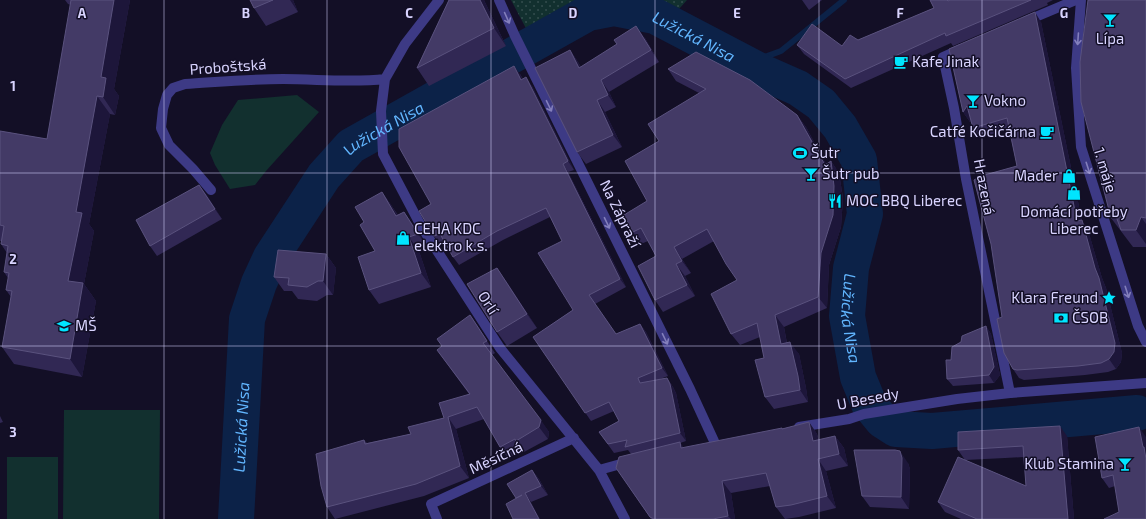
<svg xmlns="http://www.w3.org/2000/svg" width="1146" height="519" font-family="'Exo 2',sans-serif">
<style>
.grass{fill:url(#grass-dots)}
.green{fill:#12302f}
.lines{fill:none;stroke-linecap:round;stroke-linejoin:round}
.stream{stroke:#0c2248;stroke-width:6}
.river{stroke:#0c2248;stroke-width:36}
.pedestrian{stroke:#3d3a85;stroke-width:10}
.minor{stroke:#3d3a85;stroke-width:10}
.wall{fill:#312854;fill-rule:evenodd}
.shaded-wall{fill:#1d163a}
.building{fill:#433a66;stroke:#5a527e}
.oneway{stroke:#837fbc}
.grid{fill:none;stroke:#d9d4ff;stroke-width:1;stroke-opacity:0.55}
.labels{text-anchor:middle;stroke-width:3;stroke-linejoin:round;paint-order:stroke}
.poi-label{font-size:15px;fill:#d9d4ff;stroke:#130f26;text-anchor:start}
.street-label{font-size:15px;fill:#d9d4ff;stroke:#130f26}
.water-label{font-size:16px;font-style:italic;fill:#62b6ff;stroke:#130f26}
.grid-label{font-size:13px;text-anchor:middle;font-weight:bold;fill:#d9d4ff;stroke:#130f26;stroke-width:3;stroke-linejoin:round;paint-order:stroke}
</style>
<defs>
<pattern id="grass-dots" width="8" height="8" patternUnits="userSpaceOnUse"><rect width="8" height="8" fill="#12302f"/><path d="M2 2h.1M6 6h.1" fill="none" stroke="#344d4e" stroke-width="1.8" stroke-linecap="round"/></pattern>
</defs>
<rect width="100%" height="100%" fill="#130f26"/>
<path class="grass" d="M511 0H592L529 34Z
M661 0H687L679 9Z"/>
<path class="green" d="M297 95 319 112 266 171 255 185 230 189 215 165 210 153 222 125 238 100Z
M64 410H160L159 519H63Z
M7 457H58V519H7Z"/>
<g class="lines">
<path class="stream" d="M746 64 781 51 844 0"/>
<path class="river" id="s1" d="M236 519 247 319 259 283 271 257 324 176 351 146 588 13 614 8 655 16 764 73 798 88 821 104 840 127 859 160 865 214 851 268 847 316 858 377 869 404 882 420 896 429 932 431 1137 413"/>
<path class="pedestrian" d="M1081 0 1076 68 1081 147 1138 326 1146 342
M1026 21 1076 0
M961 49 943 57 954 108 966 179 1010 393"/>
<path class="minor" d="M439 0 405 44 385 79 381 111 383 154 421 226 500 348 599 470 625 519
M499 0 515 36 690 389 714 441
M211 190 193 169 169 145 161 128 163 109 167 95 173 88 185 84C218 82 250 79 283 79 317 79 351 83 385 79
M799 427 849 419 864 414 957 399 1010 393 1146 383
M599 470 628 462
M437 519 431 504 574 438"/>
</g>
<path class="wall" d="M65 0H130L114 89 119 96 115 115 110 114 89 224 94 231 84 284 96 301 82 377 14 364 2 347 11 297 6 290 8 278 4 272 7 253 1 244 2 241H0V131L47 139 71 5 68 4Z
M250 0H293L298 12 266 26 254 8Z
M449 0H484L506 46 429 86 417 68Z
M802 0H822L809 10Z
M930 0H1053L1047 3 1048 5 953 46 951 43 851 88 804 54 797 45 842 46 858 40 934 8Z
M1146 0V247H1133L1111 218Z
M1041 22 1082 221 1088 230 1102 278 1106 288 1122 353 1121 362 1116 369 1108 372 1085 375 1024 380 1019 378 1013 369 1002 317 1017 166 1009 129 979 138 973 128 971 121 970 122 963 112Z
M645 38 659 62 609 92 616 107 605 112 622 147 586 164 577 152 570 50 578 62 581 67Z
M668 69 797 115 806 127 826 164 831 161 839 173 843 198 841 227 829 265 827 308 784 327 787 343 799 354 806 388 808 402 774 409 765 397 764 358 760 337 740 345 731 334 737 280 714 241 682 259 691 273 685 276 695 296 663 312 655 300 656 256 648 241 641 244 633 232 647 201 659 141 699 93 676 81Z
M520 74 523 79 532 86 574 170 568 172 626 287 595 304 616 334 640 324 646 332 668 376 660 379 667 378 673 387 676 393 686 441 680 443 684 448 782 429 809 422 817 434 819 440 835 436 844 448 848 466 826 471 836 508 799 517 785 519 776 507 770 486 731 493 735 519H651L616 468 631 454 628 450 614 453 599 432 619 421 614 411 591 421 533 337 573 310 562 241 550 217 503 240 459 265 453 257 445 243 440 244 434 236 431 204Z
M199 185 222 219 157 256 150 246Z
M382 192 398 215 404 212 414 226 428 248 419 251 431 287 379 304 369 290 375 251 364 222Z
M326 254 336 268 333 295H327L317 301 298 299 292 291H284L274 277Z
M497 268 537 328 507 346 497 332Z
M470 315 495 353 492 355 549 432 548 439 524 452 523 451 508 458 500 447 484 419 456 429 469 478 424 496 335 519 327 507 364 440 367 443 411 434 444 418 469 394 437 350 442 347Z
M986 326 991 334 1000 375 994 383 953 386 947 379 951 360 961 342Z
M0 416 3 422 0 423Z
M1139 427 1119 512 1115 486 1109 488 1102 478Z
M1067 436 1074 519H961L945 512 938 502 965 460 958 450ZM1024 457 1026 486 965 460 1005 458Z
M908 463 910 469 909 509 870 507 862 496Z
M532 470 539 479 548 495 531 502 516 498Z"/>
<path class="shaded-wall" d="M114 0H130L114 89 119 96 115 115 103 97 101 77Z
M290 0H293L298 12Z
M480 0H484L506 46 494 28Z
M1035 12 1041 22 1082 221 1088 230 1102 278 1106 288 1122 353 1121 362 1116 369 1109 359 1095 268 1077 221Z
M636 26 645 38 659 62 651 50Z
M570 50 578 62 587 80 579 68Z
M514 66 520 74 527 88 521 80Z
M526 77 532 86 574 170 568 161Z
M601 80 609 92 616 107 608 95Z
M97 96 110 114 89 224 94 231 84 284 96 301 82 377 70 359 68 281 76 212Z
M597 100 605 112 622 147 613 135Z
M967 106 974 116 970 122 963 112Z
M797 115 806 127 833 177 825 165Z
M831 161 839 173 843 198 841 227 829 265 827 308 818 297 821 253Z
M563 164 568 172 626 287 620 279Z
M199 185 207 195 222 219 215 209Z
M382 192 392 206 406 230 396 216Z
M404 212 414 226 428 248 418 234Z
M1141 217 1146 224V244L1136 230Z
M409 237 419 251 431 287 421 273Z
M674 247 682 259 691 273 682 261Z
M326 254 336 268 333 295 323 281Z
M676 264 685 276 695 296 687 285Z
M497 268 507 282 537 328 527 314Z
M470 315 478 326 495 353 487 341Z
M775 315 784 327 789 356 781 344Z
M640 324 646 332 668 376 662 368Z
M986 326 991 334 1000 375 994 383 989 375Z
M790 342 799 354 806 388 808 402 800 390Z
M667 378 673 387 676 393 686 441 680 433Z
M448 417 456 429 469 478 460 466Z
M541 420 549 432 548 439 539 427Z
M809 422 817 434 822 453 813 441Z
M1060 426 1067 436 1074 519H1068Z
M1139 427 1146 437V459L1143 447Z
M835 436 844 448 848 466 839 454Z
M680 442 688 454 681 448Z
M900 451 908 463 910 469 909 509 901 497Z
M818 459 826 471 836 508 827 496Z
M532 470 539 479 548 495 541 486Z
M722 481 731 493 735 519H731L728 516Z
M525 493 531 502 540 519H539Z"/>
<path class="building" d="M71 0H114L101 77 106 78 103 97 97 96 76 212 82 213 68 281 83 283 70 359 2 347 12 291 6 290 9 273 4 272 8 246 1 244 4 226 0 225V131L47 139Z
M250 0H273L254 8Z
M449 0H480L494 28 417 68Z
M930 0H947L948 1 950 0H1031L946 36 945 33 845 79 797 45 812 24 842 46 850 35 858 40 934 8Z
M1088 0H1146V218L1141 217 1136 230H1121L1116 216 1111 218 1081 102 1080 62Z
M1035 12 1077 221 1082 220 1095 268 1099 278 1115 343 1114 352 1109 359 1101 363 1078 366 1017 370 1013 369 1004 353 997 319 1002 317 991 244 974 180 981 176 1017 166 1007 118 973 128 967 106 963 112 949 49Z
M636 26 651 50 601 80 608 95 597 100 613 135 577 152 535 68 570 50 579 68 617 44 614 40Z
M696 52 750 80 797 115 825 165 831 161 834 186 833 215 821 253 818 297 775 315 781 344 790 342 798 376 800 390 765 397 755 360 764 358 757 323 731 334 711 294 737 280 726 264 707 229 674 247 682 261 676 264 687 285 655 300 638 266 656 256 641 228 633 232 624 215 647 201 625 161 659 141 648 124 706 89 668 69Z
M514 66 521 80 526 77 568 161 563 164 620 279 589 295 616 334 640 324 662 368 638 378 640 383 667 378 670 384 680 433 625 447 627 440 608 444 599 432 619 421 609 402 585 413 533 337 573 310 538 253 562 241 546 208 497 231 453 257 440 234 434 236 419 211 431 204 399 147V129Z
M199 185 215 209 150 246 136 220Z
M382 192 396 216 404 212 418 234 409 237 421 273 369 290 358 257 375 251 360 225 364 222 355 207Z
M278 250 326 254 323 281H318L307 287 288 285 289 278 274 277Z
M497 268 527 314 497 332 467 284Z
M470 315 487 341 483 343 541 420 539 427 516 441 515 439 500 447 477 407 448 417 460 466 416 484 327 507 321 486 316 454 364 440 365 444 411 434 408 427 444 418 439 403 470 394 437 350 442 346 437 339Z
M986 326 994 367 989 375 947 379 946 360H951L952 347 961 342 962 336Z
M809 422 813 441 835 436 839 454 818 459 827 496 791 505 776 507 766 473 722 481 728 516 713 519H654L650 517 616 468 619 457 680 442 681 448 782 428V429Z
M1060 426 1068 519H977L938 502 958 457 1026 486 1023 446 958 450V432Z
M1139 427 1143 447H1144L1146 459V519H1104L1119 512 1113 475 1102 478 1095 437Z
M854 450H895L900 451 902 458 901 497 862 496Z
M532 470 541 486 525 493 539 519H513L506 504 522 495 516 498 507 484Z"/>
<defs><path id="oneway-shaft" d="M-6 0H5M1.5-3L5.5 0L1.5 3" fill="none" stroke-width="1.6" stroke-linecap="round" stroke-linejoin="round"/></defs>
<g class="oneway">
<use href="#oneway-shaft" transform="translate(507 18) rotate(66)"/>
<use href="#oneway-shaft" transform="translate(1078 39) rotate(94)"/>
<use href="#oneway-shaft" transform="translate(549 106) rotate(64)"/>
<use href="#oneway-shaft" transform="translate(1088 168) rotate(72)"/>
<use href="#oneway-shaft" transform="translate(607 223) rotate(64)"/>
<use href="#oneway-shaft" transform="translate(1127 292) rotate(72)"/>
<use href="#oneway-shaft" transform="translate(665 339) rotate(64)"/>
</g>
<path class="grid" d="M164 0V519M327 0V519M491 0V519M655 0V519M819 0V519M982 0V519M0 173H1146M0 346H1146"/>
<defs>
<symbol id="bar-bare" viewBox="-9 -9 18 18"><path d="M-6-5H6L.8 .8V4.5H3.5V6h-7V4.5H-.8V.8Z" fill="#00e5ff" stroke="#130f26" stroke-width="2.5" paint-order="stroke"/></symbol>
<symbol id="cafe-bare" viewBox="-9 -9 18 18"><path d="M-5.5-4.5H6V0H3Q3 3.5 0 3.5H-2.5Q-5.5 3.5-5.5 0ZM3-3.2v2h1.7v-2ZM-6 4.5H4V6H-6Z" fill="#00e5ff" stroke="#130f26" stroke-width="2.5" paint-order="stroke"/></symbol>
<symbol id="stadium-bare" viewBox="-9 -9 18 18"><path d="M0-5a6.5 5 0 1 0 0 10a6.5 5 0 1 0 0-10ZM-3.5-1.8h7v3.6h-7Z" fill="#00e5ff" stroke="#130f26" stroke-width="2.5" paint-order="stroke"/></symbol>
<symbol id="shop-bare" viewBox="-9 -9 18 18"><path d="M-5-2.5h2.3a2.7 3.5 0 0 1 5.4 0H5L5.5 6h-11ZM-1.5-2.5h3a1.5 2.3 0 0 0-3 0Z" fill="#00e5ff" stroke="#130f26" stroke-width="2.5" paint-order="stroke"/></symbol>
<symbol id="restaurant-bare" viewBox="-9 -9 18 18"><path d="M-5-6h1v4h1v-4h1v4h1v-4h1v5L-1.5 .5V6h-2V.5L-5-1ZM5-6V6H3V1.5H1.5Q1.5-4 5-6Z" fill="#00e5ff" stroke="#130f26" stroke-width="2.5" paint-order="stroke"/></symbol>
<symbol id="sight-bare" viewBox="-9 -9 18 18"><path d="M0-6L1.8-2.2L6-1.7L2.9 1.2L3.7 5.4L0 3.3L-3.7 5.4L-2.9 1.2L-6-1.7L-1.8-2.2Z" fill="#00e5ff" stroke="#130f26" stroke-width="2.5" paint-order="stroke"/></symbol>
<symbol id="bank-bare" viewBox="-9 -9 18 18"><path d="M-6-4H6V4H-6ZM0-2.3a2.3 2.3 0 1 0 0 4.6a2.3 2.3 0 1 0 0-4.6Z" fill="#00e5ff" stroke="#130f26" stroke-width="2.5" paint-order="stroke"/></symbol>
<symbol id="school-bare" viewBox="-9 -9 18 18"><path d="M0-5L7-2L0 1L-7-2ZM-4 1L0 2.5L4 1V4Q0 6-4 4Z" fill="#00e5ff" stroke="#130f26" stroke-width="2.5" paint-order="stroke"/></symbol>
</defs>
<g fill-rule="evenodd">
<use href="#bar-bare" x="1100" y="10" width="20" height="20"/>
<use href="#cafe-bare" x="891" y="52" width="20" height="20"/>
<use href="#bar-bare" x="963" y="91" width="20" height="20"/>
<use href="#cafe-bare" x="1037" y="122" width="20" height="20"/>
<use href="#stadium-bare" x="790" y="143" width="20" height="20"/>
<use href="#bar-bare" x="801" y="164" width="20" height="20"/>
<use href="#shop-bare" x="1059" y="166" width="20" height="20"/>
<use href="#shop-bare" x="1064" y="183" width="20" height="20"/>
<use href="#restaurant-bare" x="825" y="191" width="20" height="20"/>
<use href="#shop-bare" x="393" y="228" width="20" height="20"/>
<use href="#sight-bare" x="1099" y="288" width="20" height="20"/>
<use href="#bank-bare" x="1051" y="308" width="20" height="20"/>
<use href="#school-bare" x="54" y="316" width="20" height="20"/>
<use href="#bar-bare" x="1115" y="454" width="20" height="20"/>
</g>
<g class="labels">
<g class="poi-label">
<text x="1110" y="44" text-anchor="middle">Lípa</text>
<text x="912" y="67">Kafe Jinak</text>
<text x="984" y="106">Vokno</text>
<text x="1036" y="137" text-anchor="end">Catfé Kočičárna</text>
<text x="811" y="158">Šutr</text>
<text x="822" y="179">Šutr pub</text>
<text x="1058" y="181" text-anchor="end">Mader</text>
<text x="846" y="206">MOC BBQ Liberec</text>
<text x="1074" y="217" text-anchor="middle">Domácí potřeby<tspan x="1074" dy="17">Liberec</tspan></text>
<text x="414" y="234">CEHA KDC<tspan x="414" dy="17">elektro k.s.</tspan></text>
<text x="1098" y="303" text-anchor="end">Klara Freund</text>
<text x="1072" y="323">ČSOB</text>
<text x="75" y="331">MŠ</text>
<text x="1114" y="469" text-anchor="end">Klub Stamina</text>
</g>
<g class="street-label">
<text transform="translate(228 67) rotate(-4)" y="5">Proboštská</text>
<text transform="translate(1105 170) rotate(73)" y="5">1. máje</text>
<text transform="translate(984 187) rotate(79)" y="5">Hrazená</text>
<text transform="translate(620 214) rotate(64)" y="5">Na Zápraží</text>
<text transform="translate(488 303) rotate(57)" y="5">Orlí</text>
<text transform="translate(868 399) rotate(-11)" y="5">U Besedy</text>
<text transform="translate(496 458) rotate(-25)" y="5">Měsíčná</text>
</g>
<g class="water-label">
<text dy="6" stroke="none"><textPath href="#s1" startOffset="788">Lužická Nisa</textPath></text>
<text dy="6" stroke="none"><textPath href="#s1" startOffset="441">Lužická Nisa</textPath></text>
<text dy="6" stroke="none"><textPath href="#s1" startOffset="1161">Lužická Nisa</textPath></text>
<text dy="6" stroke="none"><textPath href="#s1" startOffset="92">Lužická Nisa</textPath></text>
</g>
</g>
<g class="grid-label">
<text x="82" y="18">A</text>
<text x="246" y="18">B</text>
<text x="409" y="18">C</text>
<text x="573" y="18">D</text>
<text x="737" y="18">E</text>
<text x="900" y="18">F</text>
<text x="1064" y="18">G</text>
<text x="13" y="91">1</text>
<text x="13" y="264">2</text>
<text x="13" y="437">3</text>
</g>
</svg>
